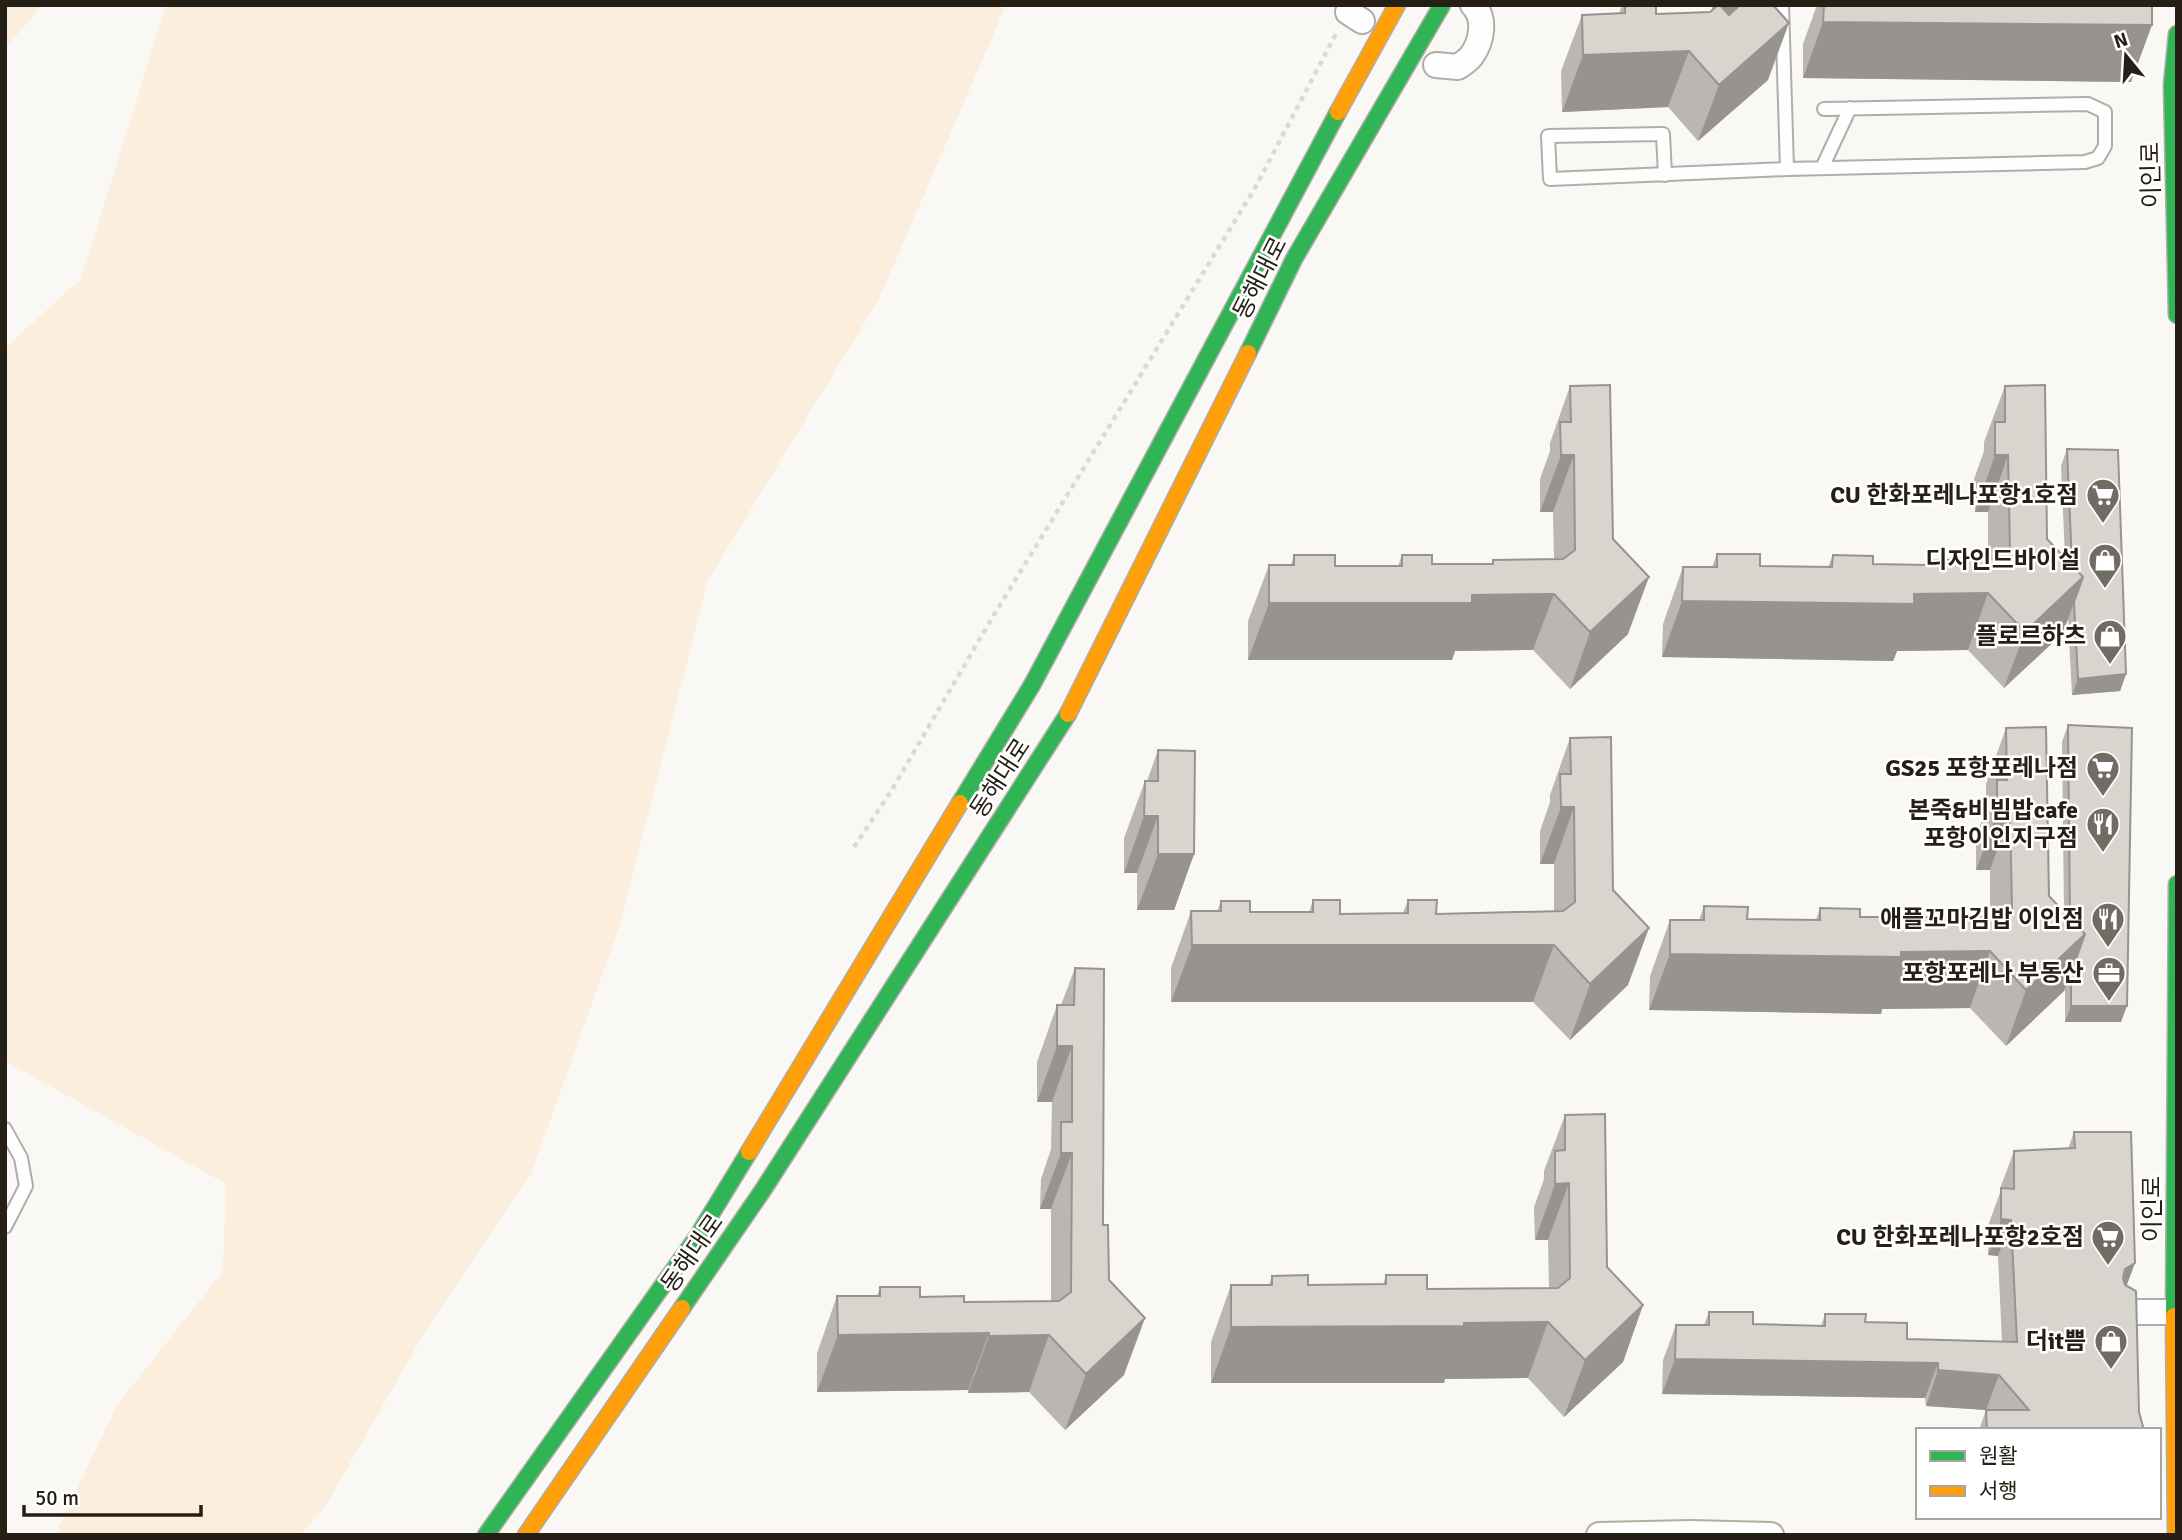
<svg xmlns="http://www.w3.org/2000/svg" width="2182" height="1540" font-family="Signika,'Noto Sans KR',sans-serif">
<style>
.green{fill:#fbeedc}
.lines{fill:none;stroke-linecap:round;stroke-linejoin:round}
.lane-casing{stroke:#b1ada7;stroke-width:16}
.street-casing{stroke:#b1ada7;stroke-width:28}
.fast-casing{stroke:#b1ada7;stroke-width:19}
.slow-casing{stroke:#b1ada7;stroke-width:19}
.path{stroke:#dad9d7;stroke-width:4.5;stroke-dasharray:5 5;stroke-linecap:butt}
.lane{stroke:#fefefe;stroke-width:12}
.street{stroke:#fefefe;stroke-width:24}
.fast{stroke:#30b455;stroke-width:16}
.slow{stroke:#ff9f0a;stroke-width:16}
.wall{fill:#bab6b1}
.shaded-wall{fill:#979490}
.building{fill:#d8d4ce;stroke:#979490;stroke-width:2}
.labels{text-anchor:middle;stroke-width:5;stroke-linejoin:round;paint-order:stroke}
.street-label{font-size:24px;fill:#261f15;stroke:#fff}
.poi-label{font-size:24px;font-weight:bold;fill:#261f15;stroke:#fff;text-anchor:end}
</style>
<rect width="100%" height="100%" fill="#faf8f5"/>
<path class="green" d="M5 5H43L5 48Z
M166 5H1006L879 299 708 580 619 928 531 1174 424 1333 325 1507 300 1535H55L117 1405 223 1271 226 1184 5 1061V348L81 279Z"/>
<g class="lines">
<defs>
<path id="lane" d="M1822 168 1850 108
M1787 169 2085 162 2098 158 2105 146V112L2088 104 1824 109
M1665 175 1663 134 1548 136 1550 179 1787 169 1782 5
M5 1129 21 1158 26 1186 5 1227"/>
<path id="street" d="M1348 12 1362 21
M1436 65 1458 67C1462 64 1469 60 1472 55 1482 41 1486 18 1473 5
M2125 1312H2177
M1599 1535 1691 1533 1771 1535"/>
<path id="fast" d="M2177 34 2172 85 2177 315
M1248 353 1294 259 1442 5
M960 803 1032 685 1338 112
M682 1308 763 1190 1068 714
M2174 1316 2177 884
M486 1535 697 1237 749 1152"/>
<path id="slow" d="M1338 112 1397 5
M1068 714 1248 353
M749 1152 960 803
M2174 1316 2176 1535
M526 1535 682 1308"/>
</defs>
<use href="#lane" class="lane-casing"/>
<use href="#street" class="street-casing"/>
<use href="#fast" class="fast-casing"/>
<use href="#slow" class="slow-casing"/>
<path class="path" d="M854 847 890 793 992 618 1255 188 1338 30"/>
<use href="#lane" class="lane"/>
<use href="#street" class="street"/>
<use href="#fast" class="fast"/>
<use href="#slow" class="slow"/>
</g>
<path class="wall" d="M1622 5H1656V14L1710 12 1712 11V5H1773L1768 80 1698 141 1668 107 1562 112 1561 71 1582 15 1619 14Z
M1817 5H2152L2131 82 1803 78V44Z
M1570 386 1613 539 1628 634 1570 689 1533 650 1455 651 1452 660H1248V621L1269 565H1291L1294 555 1335 566H1398L1402 555 1432 564H1492L1493 560 1554 559 1553 512H1540V479L1550 451V443Z
M2005 386 2047 539 2065 557 2061 466 2067 449 2126 674 2120 691 2072 695 2068 618 2063 633 2004 688 1968 650 1897 651 1893 661 1662 657 1663 624 1683 567H1712L1717 554 1760 566 1828 567 1833 555 1873 564 1925 565 1927 560 1988 559V512H1975L1974 479 1984 451V442Z
M2068 725 2121 1022H2065V990L2006 1046 1970 1008 1882 1009 1881 1014 1649 1010 1650 976 1670 920H1699L1704 906 1747 919 1816 920 1820 908 1860 917H1990V870H1976V837L1986 809V784L2006 728 2049 896 2064 912 2062 742Z
M1570 738 1613 890 1628 985 1570 1040 1533 1002H1171V968L1191 911H1217L1221 901 1250 912H1309L1313 900 1340 914 1403 913 1408 900 1436 914 1554 911V864H1540V831L1550 802V795Z
M1158 750 1194 854 1174 910H1137V873H1124V838L1145 781H1147Z
M1075 968 1109 1280 1124 1375 1065 1430 1029 1392 968 1393V1390L817 1392V1353L837 1296H877L880 1287 920 1297 964 1302 1051 1301V1209H1040L1041 1179 1051 1149 1052 1102H1037V1062L1057 1005H1061Z
M1565 1115 1607 1267 1643 1305 1623 1362 1564 1417 1528 1378 1445 1379 1444 1383H1211V1342L1231 1285H1269L1272 1276 1308 1285H1383L1386 1275 1427 1289 1549 1288 1548 1240H1535L1534 1207 1544 1179V1171Z
M2074 1132 2127 1286 2139 1412 2144 1430H1979L1986 1410 1926 1406 1925 1398 1662 1394 1663 1360 1676 1325H1704L1709 1312 1753 1324 1821 1326 1825 1314 1865 1322 1907 1339 2002 1342 1998 1256 1988 1255 1989 1223 2001 1190V1186L2014 1151 2068 1149Z"/>
<path class="shaded-wall" d="M1719 5H1754L1712 26Z
M1823 22 2152 25 2131 82 1803 78Z
M1789 23 1768 80 1698 141 1719 85Z
M1689 51 1668 107 1562 112 1583 55Z
M1561 455H1574L1553 512H1540Z
M1995 455H2008L1988 512H1975Z
M1649 577 1628 634 1570 689 1590 632Z
M2083 577 2063 633 2004 688 2025 632Z
M1988 593 1968 650 1897 651 1893 661 1662 657 1682 601 1914 594Z
M1554 594 1533 650 1455 651 1452 660H1248L1269 603 1472 595Z
M2126 674 2120 691 2072 695 2078 679Z
M1561 807H1574L1554 864H1540Z
M1997 813H2010L1990 870H1976Z
M1144 816H1158L1137 873H1124Z
M1158 854H1194L1174 910H1137Z
M1649 928 1628 985 1570 1040 1590 984Z
M2085 934 2064 991 2006 1046 2026 990Z
M1192 945H1554L1533 1002H1171Z
M1990 951 1970 1008 1882 1009 1881 1014 1649 1010 1670 954Z
M2071 1006H2127L2121 1022H2065Z
M1057 1046H1072L1052 1102H1037Z
M1061 1153H1072L1051 1209H1040Z
M1569 1183 1548 1240H1535L1555 1184Z
M2001 1219 2011 1220 1998 1256 1988 1255Z
M2135 1263 2122 1298 2113 1304 2125 1269Z
M1643 1305 1623 1362 1564 1417 1585 1360Z
M1145 1318 1124 1375 1065 1430 1086 1374Z
M1548 1322 1528 1378 1445 1379 1444 1383H1211L1231 1327Z
M989 1333 968 1390 817 1392 838 1335Z
M1049 1335 1029 1392 968 1393 989 1336Z
M1675 1359 1938 1363 1925 1398 1662 1394Z
M1938 1370 1999 1375 1986 1410 1926 1406Z"/>
<path class="building" d="M1625 5H1656V14L1710 12 1718 5H1720L1729 15 1740 5H1773L1789 23 1719 85 1689 51 1583 55 1582 15 1625 13Z
M1824 5H2152V25L1823 22Z
M1610 385 1613 539 1649 577 1590 632 1554 594 1472 595V603H1269V565H1294V555H1335V566H1402V555H1432V564H1493V560L1563 559 1575 550 1574 455H1561L1560 422H1571L1570 386Z
M2045 385 2047 539 2083 577 2025 632 1988 593 1914 594V604L1682 601 1683 567H1717V554H1760V566L1832 567 1833 555 1873 556V564L1927 565V560L1997 559 2010 550 2008 455H1995V422H2005V386Z
M2067 449 2118 450 2126 674 2078 679 2074 602 2083 577 2072 565Z
M2068 725 2132 728 2127 1006H2071V973L2085 934 2070 919Z
M2046 727 2049 896 2085 934 2026 990 1990 951 1901 952V957L1670 954V920H1704V906L1748 907 1747 919 1820 920V908L1860 909V917H1999L2012 908 2010 813H1997V780H2007L2006 728Z
M1611 737 1613 890 1649 928 1590 984 1554 945H1192L1191 911H1221V901H1250V912H1313V900H1340V914L1408 913V900H1437L1436 914 1563 911 1575 902 1574 807H1561L1560 774H1571L1570 738Z
M1158 750 1195 751 1194 854H1158V816H1144L1145 781H1158Z
M1075 968 1104 969 1103 1225H1108L1109 1280 1145 1318 1086 1374 1049 1335 989 1336V1333L838 1335 837 1296H880V1287H920V1297L964 1296V1302L1059 1301 1071 1292 1072 1153H1061V1122H1072V1046H1057V1005H1074Z
M1605 1114 1607 1267 1643 1305 1585 1360 1548 1322 1464 1323V1326L1231 1327V1285H1272V1276L1308 1275V1285L1386 1284V1275H1427V1289L1558 1288 1570 1278 1569 1183 1555 1184V1151L1565 1150V1115Z
M2074 1132H2131L2135 1263 2125 1269 2123 1278 2125 1285 2136 1291 2139 1412 2144 1430H1987L1986 1410H2029L1999 1375 1938 1370V1363L1675 1359 1676 1325H1709V1312H1753V1324L1825 1326V1314H1866L1865 1322 1907 1323V1339L2017 1342 2011 1220 2001 1219V1188L2014 1189V1151L2075 1148Z
M1816 1534 1831 1535H1783H1784Z"/>
<defs>
<symbol id="supermarket-pin" viewBox="-11 -11 22 30"><path d="M0 17L-7.5 6A9.5 9.5 0 1 1 7.5 6Z" fill="#706b63" stroke="#fff"/><path d="M-6-5.5h2.5l.6 2H6L4.5 2H-2.5L-4.4-4H-6ZM-1.5 3.2a1.3 1.3 0 1 0 .1 0ZM3 3.2a1.3 1.3 0 1 0 .1 0Z" fill="#fff"/></symbol>
<symbol id="shop-pin" viewBox="-11 -11 22 30"><path d="M0 17L-7.5 6A9.5 9.5 0 1 1 7.5 6Z" fill="#706b63" stroke="#fff"/><path d="M-5-2.5h2.3a2.7 3.5 0 0 1 5.4 0H5L5.5 6h-11ZM-1.5-2.5h3a1.5 2.3 0 0 0-3 0Z" fill="#fff"/></symbol>
<symbol id="restaurant-pin" viewBox="-11 -11 22 30"><path d="M0 17L-7.5 6A9.5 9.5 0 1 1 7.5 6Z" fill="#706b63" stroke="#fff"/><path d="M-5-6h1v4h1v-4h1v4h1v-4h1v5L-1.5 .5V6h-2V.5L-5-1ZM5-6V6H3V1.5H1.5Q1.5-4 5-6Z" fill="#fff"/></symbol>
<symbol id="office-pin" viewBox="-11 -11 22 30"><path d="M0 17L-7.5 6A9.5 9.5 0 1 1 7.5 6Z" fill="#706b63" stroke="#fff"/><path d="M-6-3h4V-5.5h4V-3h4V5H-6ZM-1-4.5V-3h2v-1.5ZM-6 0V1H6V0Z" fill="#fff"/></symbol>
</defs>
<g fill-rule="evenodd">
<use href="#supermarket-pin" x="2084" y="476" width="38" height="52"/>
<use href="#shop-pin" x="2086" y="541" width="38" height="52"/>
<use href="#shop-pin" x="2091" y="617" width="38" height="52"/>
<use href="#supermarket-pin" x="2084" y="749" width="38" height="52"/>
<use href="#restaurant-pin" x="2084" y="805" width="38" height="52"/>
<use href="#restaurant-pin" x="2089" y="900" width="38" height="52"/>
<use href="#office-pin" x="2090" y="954" width="38" height="52"/>
<use href="#supermarket-pin" x="2089" y="1218" width="38" height="52"/>
<use href="#shop-pin" x="2092" y="1322" width="38" height="52"/>
</g>
<g class="labels">
<g class="street-label">
<text transform="translate(2151 175) rotate(-91)" y="8">이인로</text>
<text transform="translate(1260 278) rotate(-63)" y="8">동해대로</text>
<text transform="translate(1000 778) rotate(-57)" y="8">동해대로</text>
<text transform="translate(2152 1209) rotate(-90)" y="8">이인로</text>
<text transform="translate(692 1253) rotate(-55)" y="8">동해대로</text>
</g>
<g class="poi-label">
<text x="2078" y="503">CU 한화포레나포항1호점</text>
<text x="2080" y="568">디자인드바이설</text>
<text x="2086" y="644">플로르하츠</text>
<text x="2078" y="776">GS25 포항포레나점</text>
<text x="2078" y="818">본죽&amp;비빔밥cafe<tspan x="2078" dy="28">포항이인지구점</tspan></text>
<text x="2084" y="927">애플꼬마김밥 이인점</text>
<text x="2084" y="981">포항포레나 부동산</text>
<text x="2084" y="1245">CU 한화포레나포항2호점</text>
<text x="2086" y="1349">더it쁨</text>
</g>
</g>
<rect width="2182" height="1540" fill="none" stroke="#261f15" stroke-width="14"/>
<rect x="1916" y="1428" width="245" height="91" fill="#ffffff" stroke="#a8a5a1" stroke-width="2"/>
<rect x="1930" y="1451" width="35" height="10" fill="#30b455" stroke="#a8a5a1" stroke-width="2"/>
<text x="1979" y="1463" font-size="21" fill="#261f15">원활</text>
<rect x="1930" y="1486" width="35" height="10" fill="#ff9f0a" stroke="#a8a5a1" stroke-width="2"/>
<text x="1979" y="1498" font-size="21" fill="#261f15">서행</text>
<g transform="translate(2126 56) rotate(342)" stroke="#ffffff" stroke-width="5" paint-order="stroke">
<path d="M0-5L12 26L0 18L-12 26Z" fill="#261f15"/>
<text y="-10" font-size="19" font-weight="bold" text-anchor="middle" fill="#261f15">N</text>
</g>
<path d="M24 1505v10h177v-10" fill="none" stroke="#261f15" stroke-width="3.5"/>
<text x="35" y="1505" font-size="21" fill="#261f15" stroke="#ffffff" stroke-width="5" paint-order="stroke">50 m</text>
</svg>
